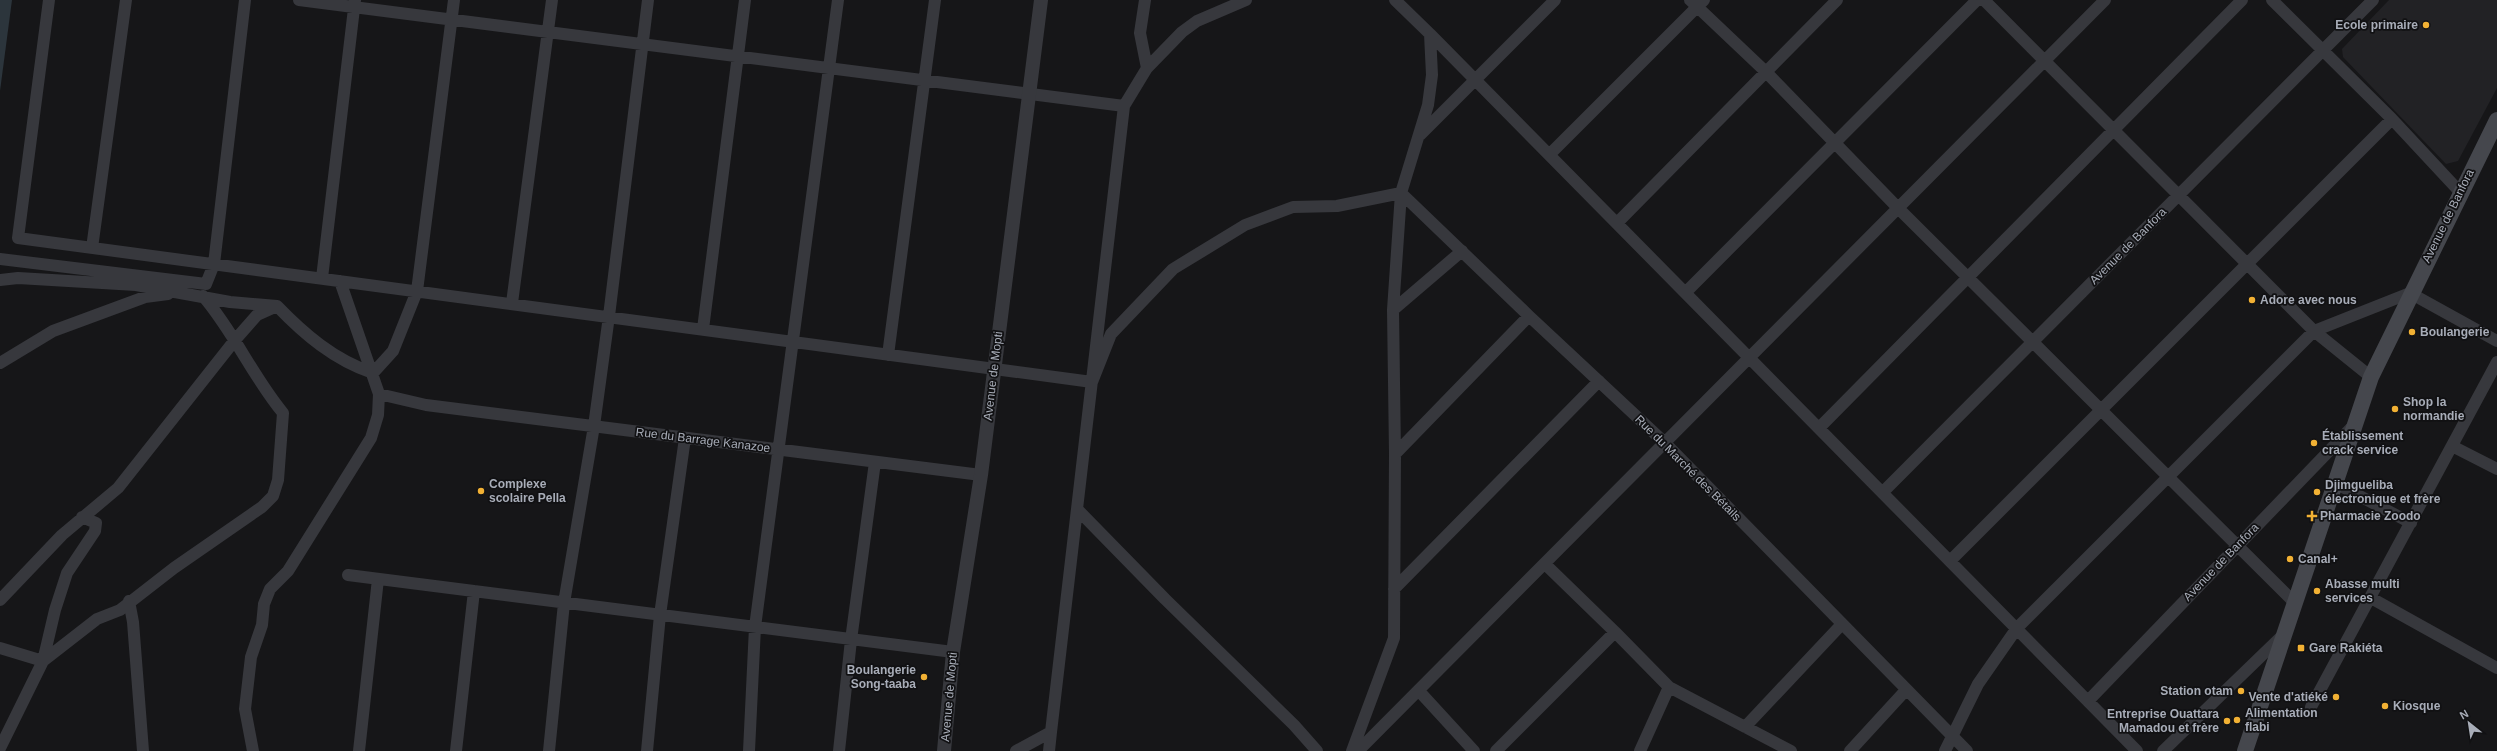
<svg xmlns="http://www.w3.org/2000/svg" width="2497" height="751" font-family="Arial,sans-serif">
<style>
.built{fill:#222225}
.water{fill:#2c353c}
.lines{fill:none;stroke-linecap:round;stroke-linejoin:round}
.minor{stroke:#37383d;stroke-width:12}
.tertiary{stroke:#37383d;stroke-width:14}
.secondary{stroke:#45474d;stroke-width:16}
.poi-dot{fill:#f2b134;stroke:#111113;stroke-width:1.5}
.labels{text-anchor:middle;stroke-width:3.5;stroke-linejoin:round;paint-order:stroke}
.poi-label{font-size:12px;font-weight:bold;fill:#a8adb8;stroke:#111113;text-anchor:start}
.street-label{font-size:12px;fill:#a8adb8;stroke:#111113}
</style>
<rect width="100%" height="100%" fill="#161618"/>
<path class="built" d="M2389 0H2497V88L2458 161 2446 164 2343 57 2342 49Z"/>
<path class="water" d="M0 0H12L0 91Z"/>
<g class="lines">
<path class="minor" d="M49 0 18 238 1092 382 1111 334 1173 269 1245 225 1293 207 1337 206 1401 193 1529 316 1666 444 1967 751
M299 0 1124 106
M1145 0 1140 33 1147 68 1182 32 1197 21 1246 0
M1690 0 1766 72 1899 209 2295 603
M1984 0 2314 331 2371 377
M2272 0 2392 119 2460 192
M1430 34 2137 751
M1420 135 1555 0
M1550 154 1704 0
M1618 222 1837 0
M92 248 126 0
M0 259 206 284 214 264 245 0
M322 278 355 0
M0 280 18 278 136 285 230 302 277 306C304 334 334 360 373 373
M1686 292 1977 0
M512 303 552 0
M1393 310 1462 251
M703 329 745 0
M888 355 935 0
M0 363 53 331 145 297 168 294
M373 373 393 351 417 291 454 0
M379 394 426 405 981 475
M1819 428 2242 0
M2452 446 2497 469
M1395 454 1529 316
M2335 483 2411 523
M1883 492 2373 0
M1077 509 1165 599 1294 725 1317 751
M1950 561 2392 119
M348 575 953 652
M1394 589 1599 381
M2371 598 2497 668
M0 600 62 535 118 488 235 340 257 315 277 306
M129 601 133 622 143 751
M1615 632 1669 687 1791 751
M0 648 43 661
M43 661 97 619 120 610 174 568 262 507 273 496 278 480 283 413C253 377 234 332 203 296
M1419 691 1474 751
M2088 701 2354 425
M2311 707 2497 362
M1745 727 1842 624
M0 748 43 661 55 610 67 573 95 531 96 523 82 517
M253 751 245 709 251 657 262 625 264 604 270 589 288 571 371 438 378 415 379 394 340 281
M359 751 378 579
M456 751 474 591
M549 751 564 603 594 426 609 316 648 0
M647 751 660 615 685 438
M749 751 755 627 838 0
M839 751 851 640 875 462
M1016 751 1051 732 1124 106 1147 68
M1049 751 1051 732
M1352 751 1394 638 1395 454 1393 310 1401 193 1428 105 1432 75 1430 34 1395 0
M1358 751 2105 0
M1496 751 1615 632 1545 564
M1640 751 1669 687
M1850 751 1906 690
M1945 751 1978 684 2017 628 2314 331 2410 293 2497 341
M2163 751 2283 635"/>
<path class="tertiary" d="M944 751 953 652 981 475 1041 0"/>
<path class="secondary" d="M2245 751 2371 377 2497 120"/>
</g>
<g class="poi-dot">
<circle cx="2426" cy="25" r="4"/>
<circle cx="2252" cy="300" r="4"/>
<circle cx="2412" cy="332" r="4"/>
<circle cx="2395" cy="409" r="4"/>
<circle cx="2314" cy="443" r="4"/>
<circle cx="481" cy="491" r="4"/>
<circle cx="2317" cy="492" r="4"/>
<path d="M2310 510h4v4h4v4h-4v4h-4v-4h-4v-4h4z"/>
<circle cx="2290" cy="559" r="4"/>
<circle cx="2317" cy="591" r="4"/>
<rect x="2297" y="644" width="8" height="8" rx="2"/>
<circle cx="924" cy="677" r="4"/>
<circle cx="2241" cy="691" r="4"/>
<circle cx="2336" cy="697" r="4"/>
<circle cx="2385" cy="706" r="4"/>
<circle cx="2237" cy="720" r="4"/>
<circle cx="2227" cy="721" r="4"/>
</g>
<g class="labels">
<g class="poi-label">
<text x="2418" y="29" text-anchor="end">Ecole primaire</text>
<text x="2260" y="304">Adore avec nous</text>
<text x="2420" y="336">Boulangerie</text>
<text x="2403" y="406">Shop la<tspan x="2403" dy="14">normandie</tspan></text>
<text x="2322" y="440">Établissement<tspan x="2322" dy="14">crack service</tspan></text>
<text x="489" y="488">Complexe<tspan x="489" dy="14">scolaire Pella</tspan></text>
<text x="2325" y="489">Djimgueliba<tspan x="2325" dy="14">électronique et frère</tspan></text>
<text x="2320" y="520">Pharmacie Zoodo</text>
<text x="2298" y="563">Canal+</text>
<text x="2325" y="588">Abasse multi<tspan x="2325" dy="14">services</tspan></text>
<text x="2309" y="652">Gare Rakiéta</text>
<text x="916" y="674" text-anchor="end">Boulangerie<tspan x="916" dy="14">Song-taaba</tspan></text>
<text x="2233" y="695" text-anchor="end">Station otam</text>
<text x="2328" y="701" text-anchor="end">Vente d'atiéké</text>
<text x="2393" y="710">Kiosque</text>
<text x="2245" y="717">Alimentation<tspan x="2245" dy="14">flabi</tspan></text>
<text x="2219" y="718" text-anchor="end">Entreprise Ouattara<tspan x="2219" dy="14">Mamadou et frère</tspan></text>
</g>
<g class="street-label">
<text transform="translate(2448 216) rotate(-64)" y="4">Avenue de Banfora</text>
<text transform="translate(2128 246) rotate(-45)" y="4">Avenue de Banfora</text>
<text transform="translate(993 376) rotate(-83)" y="4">Avenue de Mopti</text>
<text transform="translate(703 440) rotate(7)" y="4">Rue du Barrage Kanazoe</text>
<text transform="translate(1688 468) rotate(45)" y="4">Rue du Marché des Bétails</text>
<text transform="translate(2221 562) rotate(-46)" y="4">Avenue de Banfora</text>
<text transform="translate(949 697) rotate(-85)" y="4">Avenue de Mopti</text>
</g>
</g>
<g transform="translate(2469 723) rotate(330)" stroke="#111113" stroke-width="3" paint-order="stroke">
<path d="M0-3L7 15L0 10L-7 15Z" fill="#a8adb8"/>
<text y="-6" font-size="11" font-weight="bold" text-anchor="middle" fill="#a8adb8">N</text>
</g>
</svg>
